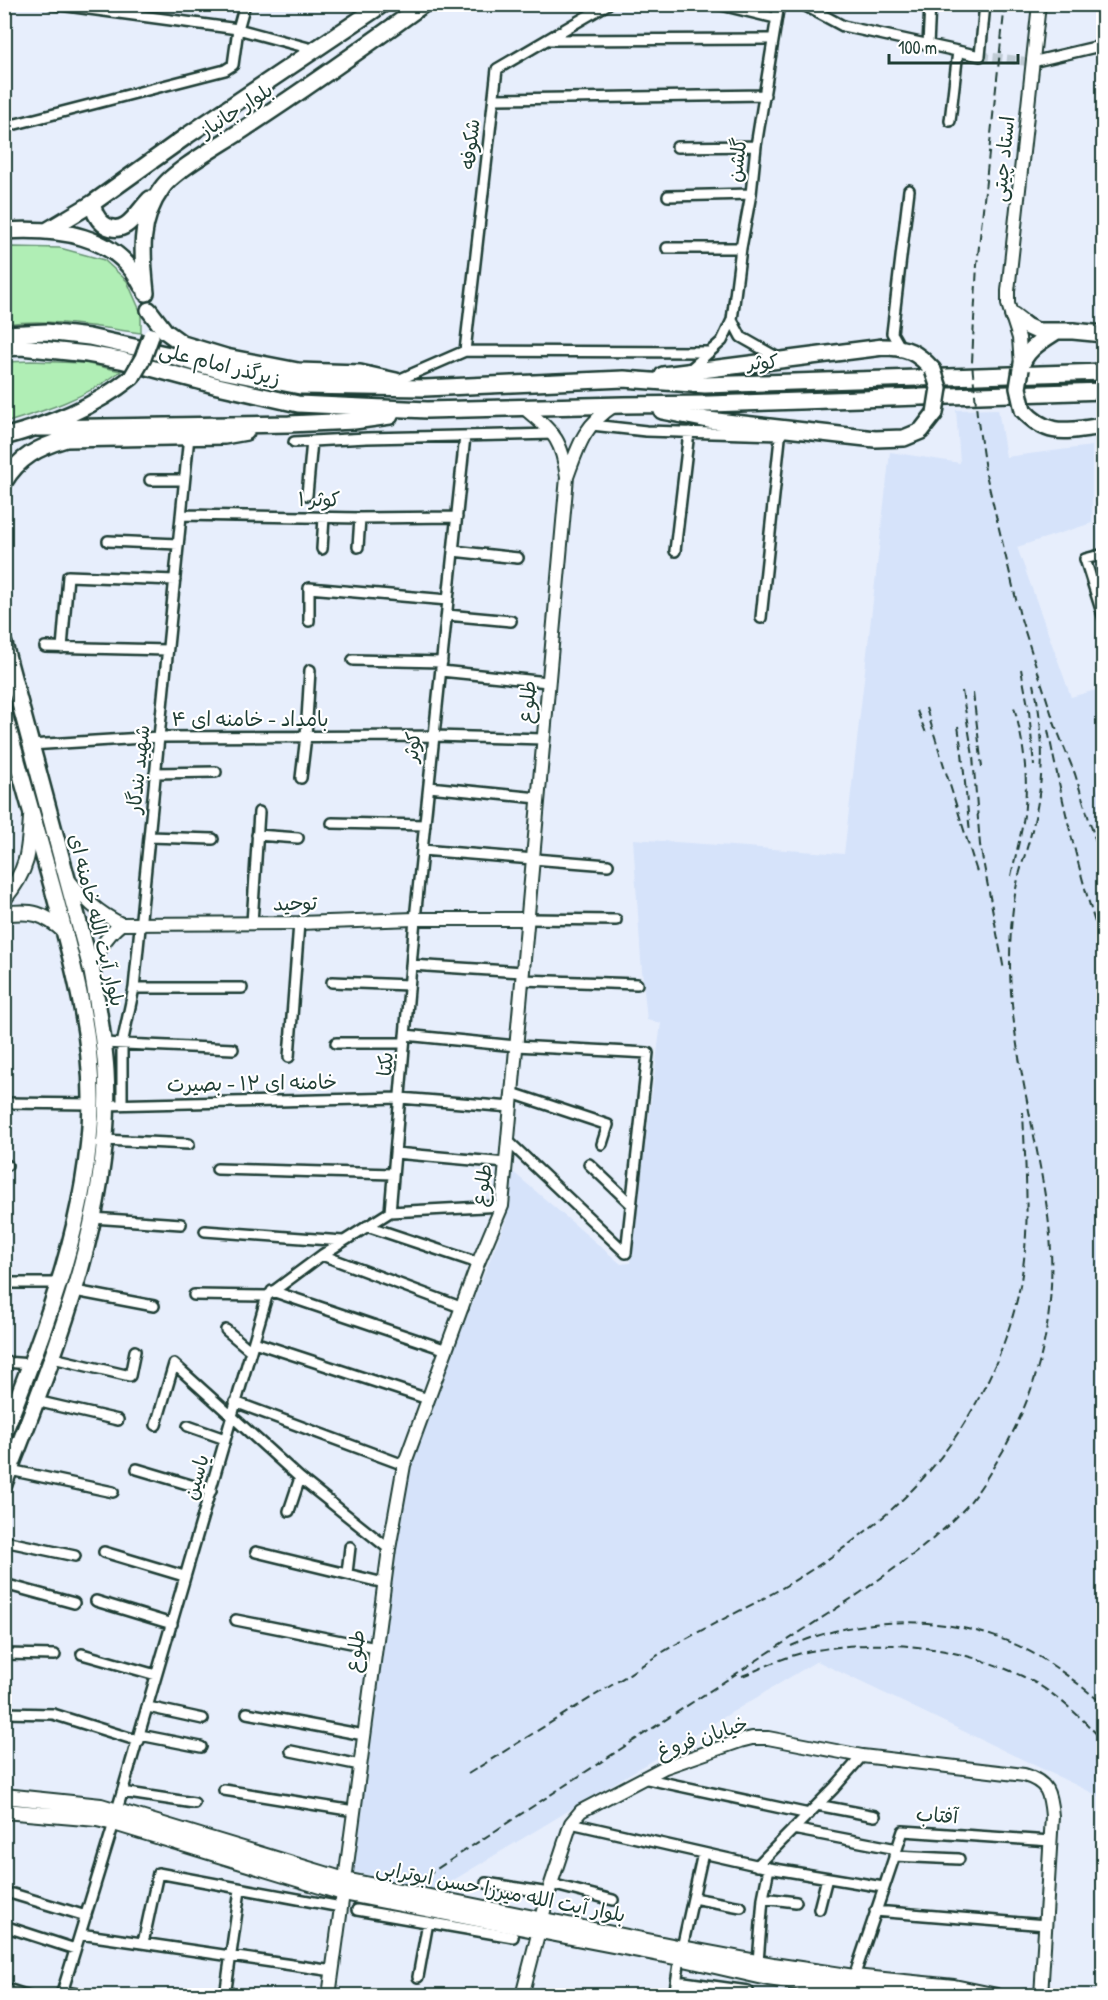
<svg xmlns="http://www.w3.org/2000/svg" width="1108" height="2000" font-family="'Patrick Hand','Playpen Sans Arabic',sans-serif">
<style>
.built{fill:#d6e3fa}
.green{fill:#b0eeb5;stroke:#689674;stroke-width:1.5}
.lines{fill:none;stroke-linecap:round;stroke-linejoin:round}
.minor-tunnel{stroke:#bfcbd4;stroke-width:9;stroke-dasharray:9 4.5;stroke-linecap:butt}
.minor-casing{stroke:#1f3d34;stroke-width:14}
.tertiary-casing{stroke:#1f3d34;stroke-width:16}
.secondary-casing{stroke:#1f3d34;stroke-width:18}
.primary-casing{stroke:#1f3d34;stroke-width:20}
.minor{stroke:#fff;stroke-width:9}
.tertiary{stroke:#fff;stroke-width:12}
.secondary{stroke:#fff;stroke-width:14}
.primary{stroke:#fff;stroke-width:15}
.rail{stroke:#1f3d34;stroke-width:2;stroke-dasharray:9 4.5;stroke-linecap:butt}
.primary-bridge-casing{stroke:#1f3d34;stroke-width:20;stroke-linecap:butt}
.primary-bridge{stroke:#fff;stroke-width:15}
.labels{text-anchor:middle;stroke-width:4.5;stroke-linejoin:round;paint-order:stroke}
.street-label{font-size:20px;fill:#1f3d34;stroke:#fff}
</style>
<rect width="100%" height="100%" fill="#e7eefc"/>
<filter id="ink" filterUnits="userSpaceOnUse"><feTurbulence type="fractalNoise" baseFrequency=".0167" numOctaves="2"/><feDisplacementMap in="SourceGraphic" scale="12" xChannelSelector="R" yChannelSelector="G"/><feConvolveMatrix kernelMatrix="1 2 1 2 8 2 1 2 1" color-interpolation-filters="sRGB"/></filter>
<g filter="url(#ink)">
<path class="built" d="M998 409 1006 457 1092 446V523L1017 547 1071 697 1103 688V1798L817 1661 437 1890 352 1872 400 1499 415 1444 506 1220 512 1171 621 1264 630 1263 661 1023 647 1020 641 960 633 839 844 854 890 452 960 463 956 410Z"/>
<path class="green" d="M13 247 60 248 104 260 127 281 141 313V333C96 327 50 318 5 324V248Z
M31 361 84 363 121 371C85 398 47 410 5 423V362Z"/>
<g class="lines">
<path class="minor-tunnel" d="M980 56 1032 62"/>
<defs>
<path id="minor" d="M245 4 238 29 316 50
M717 4 775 18
M802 4 843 26 980 56 985 4
M550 40 773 39
M928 45 930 4
M1032 62 1104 45
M494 99 765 95
M950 121 958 51
M4 127 225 70 233 65 238 29 52 4
M677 147 756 146
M668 196 751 194
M667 248H741
M732 320 741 337 780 359
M900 347 892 333 909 190
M465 351 497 69 608 4
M688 371 722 341 732 320 741 248 751 194 756 146 779 4
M396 381 465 351 710 352
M592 425 646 431 781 435
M294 442 367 438 554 434
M150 480H184
M307 495 312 441
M181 515 360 518 457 517
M108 541 178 544
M358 547 360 518
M322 549 324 517
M453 551 518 558
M675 551 689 432
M1104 554 1085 559 1104 619
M447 615 511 621
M761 618 781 429
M309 621V588L448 600
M45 647 167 650
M62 648 68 576 175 580
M353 660 442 662
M441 671 548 682
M30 745 159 737 434 736 543 739
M155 773 216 772
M301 778 306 736 310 670
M429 787 538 798
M332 823 425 825
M257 835 298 838
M149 837 213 839
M422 850 608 865
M528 919 616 920
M252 923 259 812
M411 965 523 972
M522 980 637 984
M332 982 409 985
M134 988H242
M405 1035 516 1046 648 1053 626 1253
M103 1043 233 1049
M336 1043H404
M289 1057 299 923
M512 1093 608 1125 602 1144
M4 1103 91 1104
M122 1104V1044L134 988 189 436
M105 1105 400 1098 511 1107
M103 1140 189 1144
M508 1141 626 1253
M395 1153 506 1163
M589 1164 631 1204
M4 1165H7
M217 1169 393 1174
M390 1212 415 919 465 436
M92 1218 181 1224
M367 1226 478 1263
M205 1231 343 1241
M322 1255 463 1308
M4 1283H59
M75 1291 154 1306
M272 1291 447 1350
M194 1295 267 1296
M226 1330 251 1351
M254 1342 428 1399
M53 1358 130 1376 135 1351
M4 1362 31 1364
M36 1401 118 1420
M235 1402 404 1465
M156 1425 174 1364 300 1478 389 1549
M188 1426 225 1439
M137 1469 211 1491
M10 1470 113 1492
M289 1511 300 1478
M4 1541 75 1556
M104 1552 184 1576
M256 1552 384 1583
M347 1573 350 1547
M4 1584 74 1603
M96 1601 172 1624
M236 1620 376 1648
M4 1654 55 1655
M82 1654 156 1675
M148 1707 203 1719
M4 1713 53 1714 139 1741
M247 1713 364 1735
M140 1735 201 1747
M291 1751 360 1765
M643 1778 809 1814
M224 1790 354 1811
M122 1792 194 1803
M817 1805 875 1816
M117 1810 267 1296 322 1255 390 1212 502 1206
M571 1823 769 1868 883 1887
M793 1829 897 1849
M894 1856 959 1859
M757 1866 834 1788 862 1756
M486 1883 549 1893
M551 1884 613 1900
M13 1894 86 1916
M693 1898 741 1907
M763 1898 796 1902
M819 1909 827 1878
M357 1910 513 1937
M875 1911 1046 1925
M4 1926 75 1949
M80 1934 333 1971
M143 1943 158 1873 341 1907
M682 1948 703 1853
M758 1962 763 1898 769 1868
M418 1977 428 1922
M854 1977 903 1831 1051 1841
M677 1981 748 1991V1996
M4 1988 29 1996
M62 1991 88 1996
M61 1996 114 1823
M225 1996 240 1890
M674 1996 680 1958"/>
<path id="tertiary" d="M1021 365 1019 338 1008 304V291L1039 4
M523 407C553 433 561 436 567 477 579 444 584 425 615 405
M68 879C85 900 97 912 121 924
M92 972C99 950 103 939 121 924L299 923 415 919H528
M345 1880 389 1549 404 1465 478 1263 502 1206 567 477
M329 1996 343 1893
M522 1996 551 1884 571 1823 581 1811 665 1767 740 1741 752 1738H768L862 1756 1024 1775C1048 1782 1050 1793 1052 1816L1041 1996"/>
<path id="secondary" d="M4 899C28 870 29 853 31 817
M4 914C32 910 44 913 65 932
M4 1796 101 1806 345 1880 682 1948 773 1965 854 1977 954 1987 997 1996
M4 1811 97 1819 114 1823 343 1893 680 1958 768 1978 845 1989 913 1996"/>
<path id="primary" d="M93 203C93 218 109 236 126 225 135 219 142 207 150 199
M48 230 93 203 188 135 383 4
M4 231C57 228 116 233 142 286
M146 293C142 255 138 221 162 188 174 170 227 141 247 127 307 88 366 46 424 4
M149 310 165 331 183 344 226 357 298 371 360 373 396 381
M1013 316 1026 326 1037 331H1073L1104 334
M4 334 46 332 89 337 165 354 223 371 300 386 425 388 624 379 705 385 1104 372
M4 348 21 347 87 354 121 360 218 386 298 404 427 410 623 405 709 404 1104 391
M1021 369C1023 351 1043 340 1057 331
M663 375 883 347C907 347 917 352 933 370
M1023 410C1049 439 1069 430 1104 426
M662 411 708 420 875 439 904 438 921 431 935 413
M37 428 289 424 354 421 390 416
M4 437C51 424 93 408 132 377
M4 482C19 457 39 447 66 439L224 436 246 432
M4 644 92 972C98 1005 104 1038 106 1071 114 1211 54 1356 4 1484
M4 714C20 773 37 831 53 889 72 960 92 1030 91 1104 89 1218 45 1328 4 1433"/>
</defs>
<use href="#minor" class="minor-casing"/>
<use href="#tertiary" class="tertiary-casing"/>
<use href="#secondary" class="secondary-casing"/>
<use href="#primary" class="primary-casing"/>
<use href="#minor" class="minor"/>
<use href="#tertiary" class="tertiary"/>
<use href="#secondary" class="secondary"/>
<use href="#primary" class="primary"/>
<path class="rail" d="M1005 4 977 265 974 320 972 363 977 415 985 470 1020 616 1055 725 1075 774 1104 868
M1021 669 1029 711 1034 766
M962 691 973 756 980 845 1004 970
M973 693 982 767
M926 708 977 872
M917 711 926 733
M958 726 962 753 970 833
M1048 730C1063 805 1080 878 1104 951
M1096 860 1104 885
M1011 876C1016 853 1023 829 1025 806 1028 772 1023 740 1014 707
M791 1646C867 1612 965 1614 1038 1656 1061 1670 1083 1687 1104 1705
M742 1676C761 1669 781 1658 802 1653 874 1637 954 1644 1022 1676 1053 1690 1081 1717 1104 1742
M468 1774C516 1744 564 1714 612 1685 636 1670 659 1653 684 1640 714 1623 745 1609 775 1592 824 1564 871 1531 911 1491 967 1435 1013 1346 1023 1267 1030 1217 1025 1163 1023 1112
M426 1876 860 1593C896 1567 934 1542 964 1509 979 1492 991 1471 1003 1451 1047 1372 1060 1292 1046 1202 1034 1123 1010 1043 1010 962 1010 934 1012 906 1018 879 1024 856 1032 834 1036 812 1045 769 1043 726 1034 684"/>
<defs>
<path id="primary-bridge" d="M1021 369 1018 388 1023 410
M933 370 939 388 935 413
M132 377 143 358 151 336"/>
</defs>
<use href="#primary-bridge" class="primary-bridge-casing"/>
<use href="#primary-bridge" class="primary-bridge"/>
</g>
</g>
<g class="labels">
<g class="street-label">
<text transform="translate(236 110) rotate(-33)" y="7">بلوار جانباز</text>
<text transform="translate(470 144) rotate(-84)" y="7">شکوفه</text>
<text transform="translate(1003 159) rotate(-84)" y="7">استاد چیتی</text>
<text transform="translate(737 160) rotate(-83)" y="7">گلشن</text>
<text transform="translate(763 362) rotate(-2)" y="7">کوثر</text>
<text transform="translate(220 364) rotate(14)" y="7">زیرگذر امام علی</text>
<text transform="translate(319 499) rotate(1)" y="7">کوثر ۱</text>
<text transform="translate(527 702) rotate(-85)" y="7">طلوع</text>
<text x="250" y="726">بامداد - خامنه ای ۴</text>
<text transform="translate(412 747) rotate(-84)" y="7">کوثر</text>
<text transform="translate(138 769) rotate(-84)" y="7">شهید بندگار</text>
<text transform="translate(295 903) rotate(-1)" y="7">توحید</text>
<text transform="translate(97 920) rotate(76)" y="7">بلوار آیت الله خامنه ای</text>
<text transform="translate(385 1064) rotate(-85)" y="7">یکتا</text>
<text transform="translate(252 1083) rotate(-1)" y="7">خامنه ای ۱۲ - بصیرت</text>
<text transform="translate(482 1185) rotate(-81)" y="7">طلوع</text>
<text transform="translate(196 1477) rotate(-74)" y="7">یاسین</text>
<text transform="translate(355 1651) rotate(-82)" y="7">طلوع</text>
<text transform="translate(702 1737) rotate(-18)" y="7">خیابان فروغ</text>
<text transform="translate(937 1815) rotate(4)" y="7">آفتاب</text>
<text transform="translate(501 1891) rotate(11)" y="7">بلوار آیت الله میرزا حسن ابوترابی</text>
</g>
</g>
<rect width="1108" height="2000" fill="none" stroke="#fff" stroke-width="24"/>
<rect x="12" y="12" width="1084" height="1976" fill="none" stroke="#1f3d34" stroke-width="2" filter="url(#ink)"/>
<path d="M889 54v9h129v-9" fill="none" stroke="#1f3d34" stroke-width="3"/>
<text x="898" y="54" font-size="18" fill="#1f3d34" stroke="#ffffff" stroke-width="4.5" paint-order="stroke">100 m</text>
</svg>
